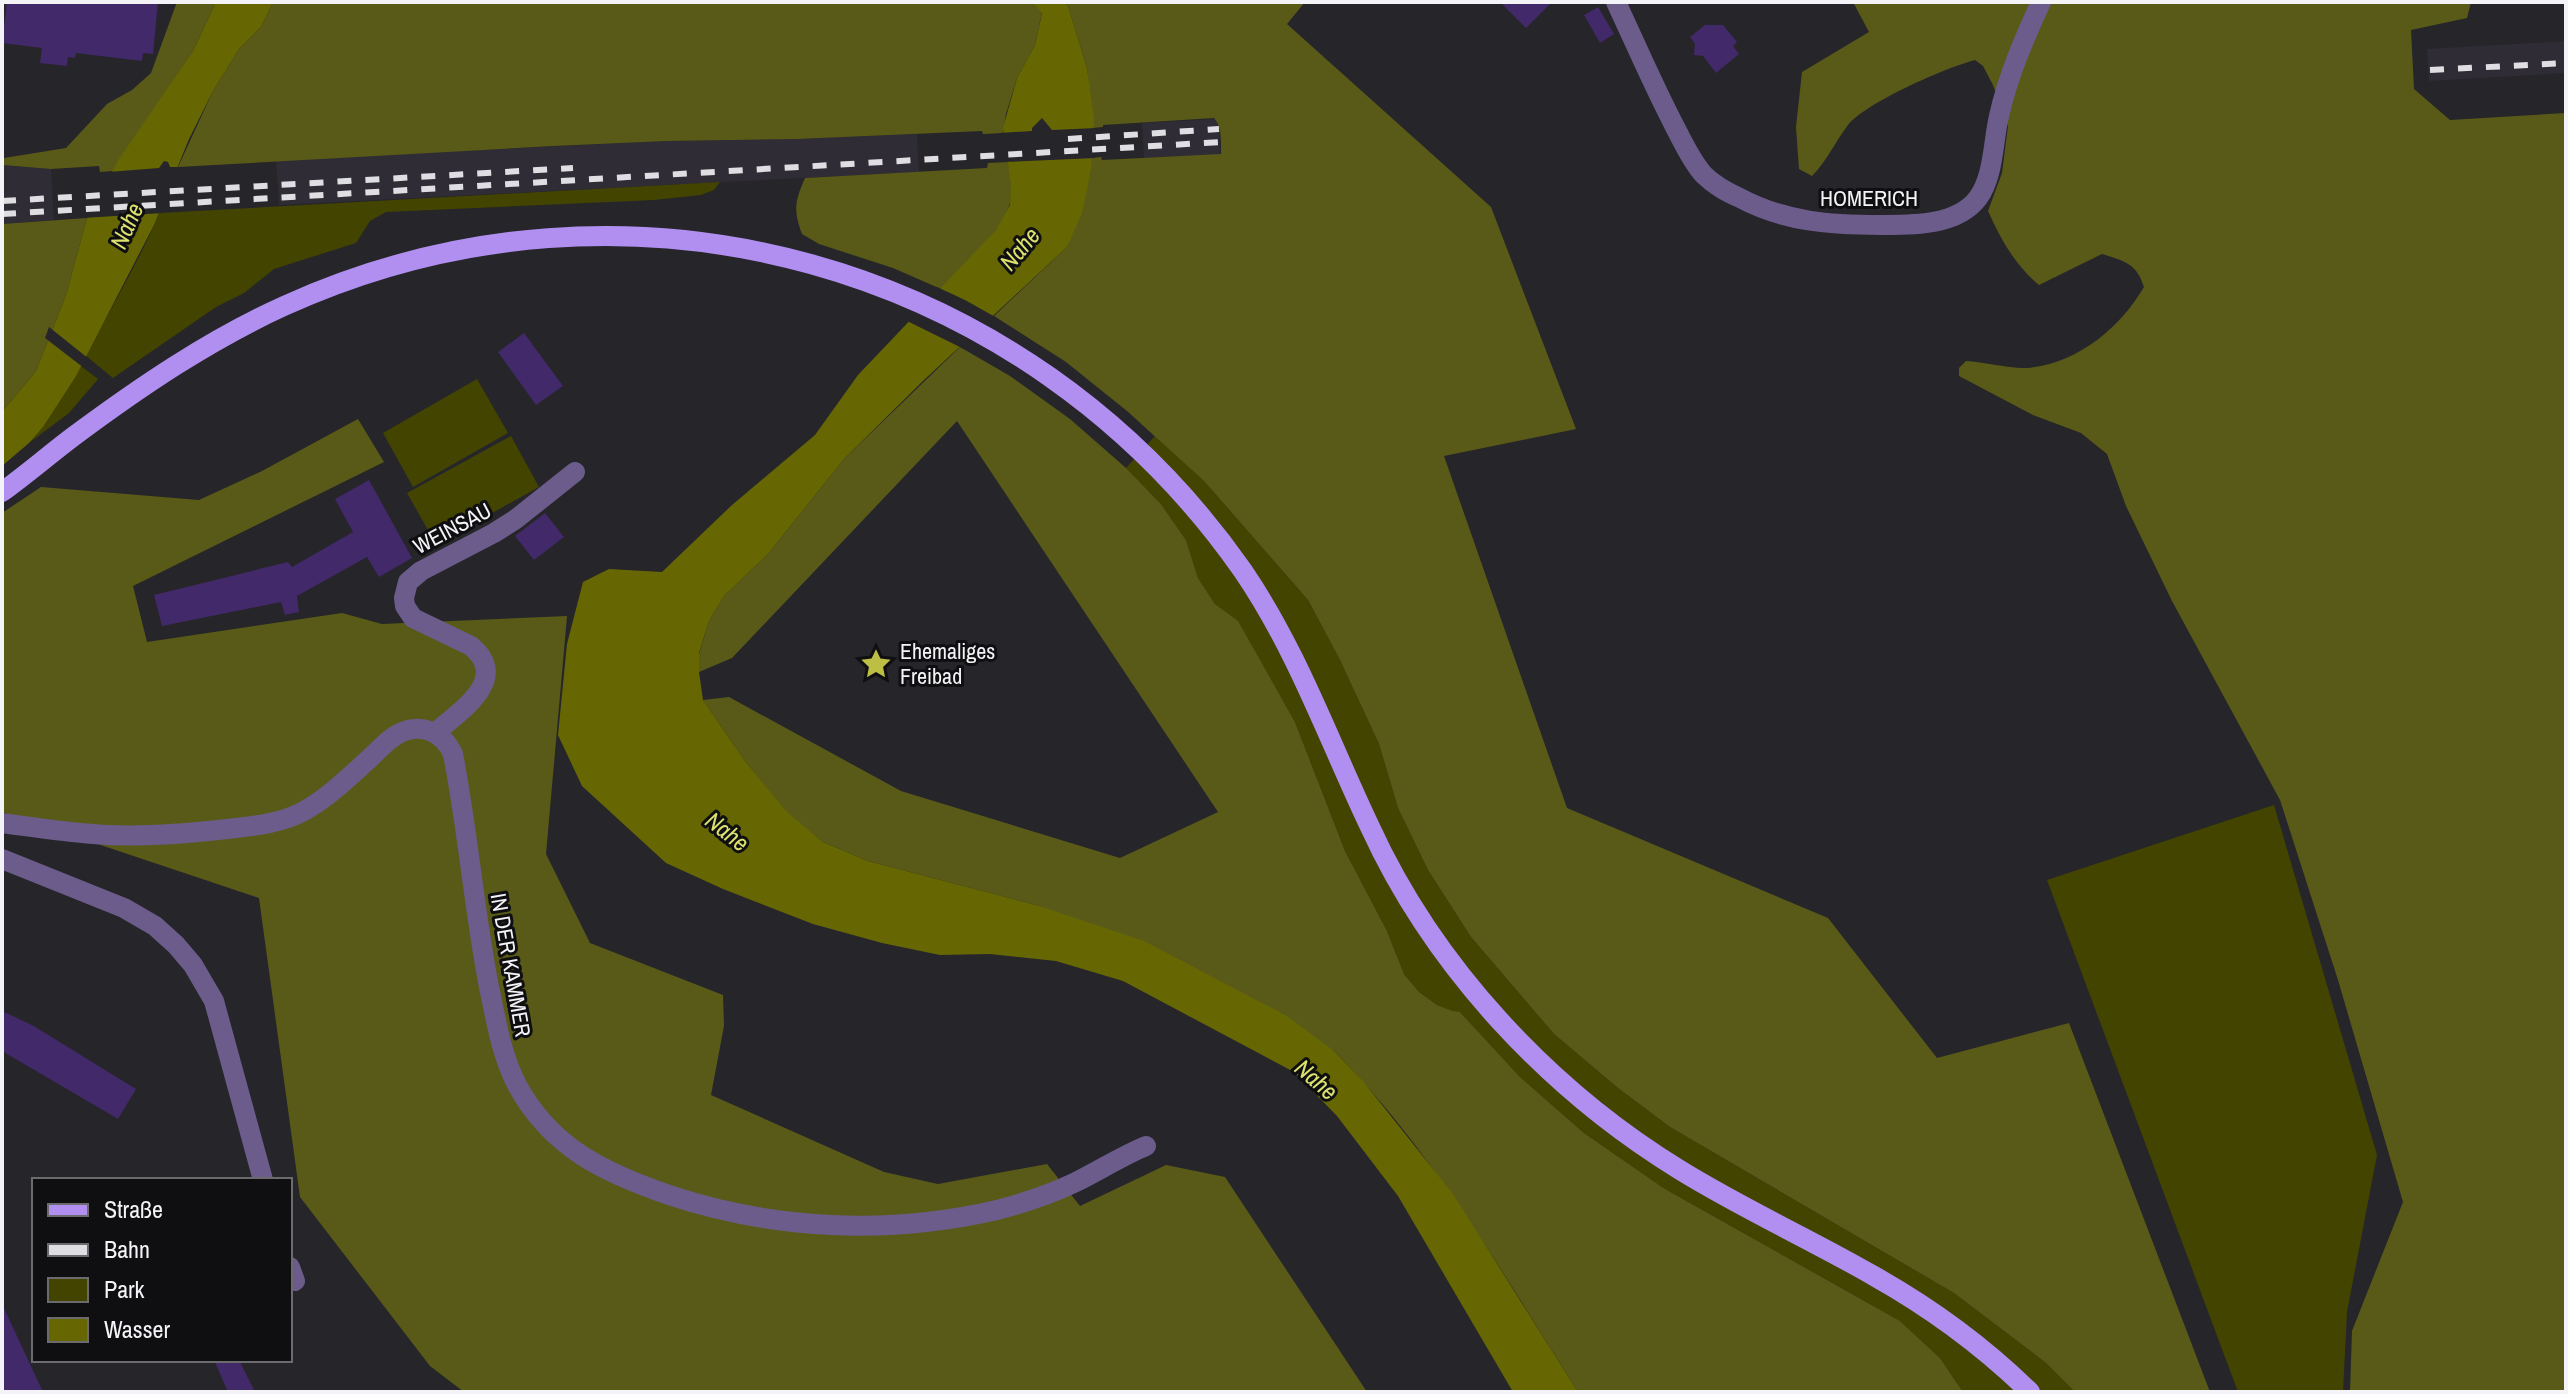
<svg xmlns="http://www.w3.org/2000/svg" width="2568" height="1394" font-family="'Archivo Narrow',sans-serif">
<style>
.built{fill:#2f2c36}
.green{fill:#434400}
.forest{fill:#595a18}
.water{fill:#666703}
.pier{fill:#26252a}
.building{fill:#422969}
.lines{fill:none;stroke-linecap:round;stroke-linejoin:round}
.street{stroke:#6b5c8b;stroke-width:20}
.primary{stroke:#b18ff1;stroke-width:20}
.rail{stroke:#dfdee2;stroke-width:6;stroke-dasharray:14 14;stroke-linecap:butt}
.labels{text-anchor:middle;stroke-width:6;stroke-linejoin:round;paint-order:stroke}
.street-label{font-size:22px;fill:#f4f3f7;stroke:#0f0f11}
.poi-label{font-size:22px;fill:#f4f3f7;stroke:#0f0f11;text-anchor:start}
.water-label{font-size:24px;font-style:italic;fill:#dde26f;stroke:#0f0f11}
</style>
<rect width="100%" height="100%" fill="#26252a"/>
<path class="built" d="M2566 41V73L2429 81 2427 49Z
M1216 119 1219 129 1220 155 1144 158 1142 123Z
M917 134 919 172 279 205 276 160 666 141 798 139Z
M2 165 51 169 54 220 2 224Z"/>
<path class="green" d="M720 182 714 190 701 195 654 200 386 212 370 221 356 243 274 269 244 293 216 307 113 378 86 356C110 308 139 263 159 213Z
M81 366 98 379 69 413 29 443 43 427Z
M477 379 508 433 413 487 383 433Z
M511 436 539 487 436 544 407 493Z
M1155 436 1204 481 1308 600 1339 658 1379 744 1398 808 1428 870 1471 937 1554 1034 1618 1088 1670 1127 1954 1293 2046 1363 2075 1392H1963L1940 1358 1900 1321 1665 1189 1584 1133 1520 1077 1460 1012H1452L1437 1005 1419 992 1404 974 1387 931 1345 851 1295 722 1238 622 1215 604 1198 578 1186 540 1161 504 1126 468Z
M2274 805 2377 1155 2347 1312 2343 1392H2238L2047 880Z"/>
<path class="forest" d="M177 2H216L193 51 113 171 100 172 99 166 51 169 3 165 4 158 66 148 107 104 132 90 151 73Z
M273 2H1032L1042 12 1035 45 1017 78 1006 114 1003 133 983 134 982 131 798 139 666 141 554 146 178 167 213 91 239 49 261 27Z
M1064 2H1305L1287 24 1491 207 1576 429 1444 456 1567 808 1828 918 1937 1058 2069 1023 2210 1392H2075L2046 1363 1954 1293 1670 1127 1618 1088 1554 1034 1471 937 1428 870 1398 808 1379 744 1339 658 1308 600 1204 481 1127 411 1066 362 994 316 1067 247 1091 170V158L1101 157 1102 160 1221 154C1221 142 1222 126 1214 118L1103 125V127L1093 128 1087 68 1068 6Z
M1853 2H2471L2467 18 2411 30 2414 89 2450 120 2566 113V1392H2350L2352 1331 2403 1202 2338 980 2280 800 2172 601 2126 506 2107 454 2081 433 2033 415 1959 376V368L1966 361C1983 362 2013 369 2027 368 2077 364 2120 328 2144 287 2137 264 2125 261 2102 254L2039 285C2015 265 2001 240 1988 211L2002 173 2008 126 1993 85 1983 66 1975 60C1945 68 1867 102 1848 125 1835 142 1827 161 1812 176L1799 169 1796 127 1802 72 1869 32Z
M1008 162C1010 176 1014 193 1009 206 999 236 963 266 941 289L893 268 819 244 802 234C793 210 795 201 805 178L987 168 988 163Z
M87 218 66 295 36 371 2 412V224Z
M960 347 1010 376 1070 419 1126 468 1161 504 1186 540 1198 578 1215 604 1238 621 1295 722 1345 851 1387 931 1404 974 1419 992 1437 1005 1452 1011 1460 1012 1520 1077 1584 1133 1665 1189 1900 1321 1940 1358 1963 1392H1578C1503 1274 1433 1151 1334 1051L1036 905 868 861 823 842 786 812 745 761 703 700 729 697 901 791 1120 858 1218 812 957 421 732 658 699 672V654L709 621 724 596 768 554 844 459Z
M358 419 384 462 133 586 147 642 342 613 382 624 567 616 546 854 590 943 723 995 724 1026 711 1095 884 1172 938 1184 1047 1164 1080 1206 1166 1165 1225 1177 1367 1392H464L430 1366 300 1197 259 898 2 812V513L41 487 199 500 262 471Z"/>
<path class="water" d="M216 2H273L261 27 239 49 213 91 189 139 154 225 76 376 43 427 29 443 2 466V412L36 371 66 295 87 218 119 159 193 51Z
M1032 2H1064L1068 6 1087 68 1094 119 1091 170 1082 213 1067 247 924 380 844 459 768 554 724 596 709 621 699 653V672L703 700 745 761 786 811 823 842 868 861 1036 905 1144 941 1287 1016 1334 1051 1363 1081 1453 1194 1578 1392H1513L1398 1196 1337 1116 1294 1072 1123 981 1056 961 990 954 940 955 882 943 813 924 723 889 666 863 582 786 558 735 567 644 583 582 609 569 662 572 732 505 815 435 858 375 996 230 1010 205 1011 186 1003 128 1017 78 1035 45 1042 13Z"/>
<path class="pier" d="M1042 118 1052 130 1097 128 1095 158 1004 162 999 133 1032 131V128Z
M164 161 168 162 170 167H182L163 213 83 218 108 172 159 168Z
M937 287 965 300 997 318 964 349 905 320Z
M49 327 89 359 84 368 45 338Z"/>
<path class="building" d="M7 2H158L153 54 143 53 142 61 76 53 75 58 68 57 67 66 40 63 42 48 2 43Z
M1500 2H1552L1526 28Z
M1598 7 1614 34 1600 43 1584 15Z
M1705 25H1723L1737 42 1733 46 1739 54 1716 73 1703 56 1694 55 1695 44 1690 37Z
M524 333 563 386 536 405 498 352Z
M369 480 412 558 379 577 367 557 297 596 299 612 285 615 281 602 162 626 154 595 288 562 292 567 353 532 335 499Z
M545 513 564 537 534 560 515 536Z
M2 1011 32 1025 136 1089 118 1119 2 1051Z
M2 1304 43 1392H2Z
M214 1360H239L255 1392H228Z"/>
<g class="lines">
<path class="street" d="M1616 2C1636 45 1654 87 1676 129 1684 144 1692 162 1704 175 1715 186 1727 192 1740 198 1785 222 1831 225 1881 225 1912 225 1957 226 1978 198 1994 176 1993 141 1999 116 2008 76 2024 39 2041 2
M436 732C460 711 511 679 471 646L413 618 405 606 404 598 408 582 421 571 494 533 516 519 575 472
M2 823C32 827 63 832 93 834 137 838 183 834 227 829 253 826 280 824 304 811 329 797 350 776 370 758 379 750 388 739 398 734 421 722 443 732 453 754 468 831 474 910 489 987 496 1020 501 1054 517 1085 551 1148 605 1173 669 1195 774 1230 889 1235 997 1210 1024 1203 1051 1194 1076 1182 1100 1170 1122 1156 1146 1146
M2 859 124 908 155 926 176 945 193 965 214 1001 263 1180
M290 1267 295 1281"/>
<path class="primary" d="M2 492C27 474 50 454 74 436 140 387 209 340 284 306 627 150 1027 262 1243 571 1297 650 1329 741 1370 827 1402 897 1448 964 1500 1021 1553 1079 1613 1129 1680 1170 1743 1209 1810 1239 1874 1276 1931 1308 1984 1347 2030 1392"/>
<path class="rail" d="M2430 70 2566 63
M1068 139 1219 129
M2 201 573 168
M2 214 1221 142"/>
</g>
<defs>
<symbol id="sight-bare" viewBox="-9 -9 18 18"><path d="M0-6L1.8-2.2L6-1.7L2.9 1.2L3.7 5.4L0 3.3L-3.7 5.4L-2.9 1.2L-6-1.7L-1.8-2.2Z" fill="#bcbf44" stroke="#0f0f11" stroke-width="2.5" paint-order="stroke"/></symbol>
</defs>
<g fill-rule="evenodd">
<use href="#sight-bare" x="854" y="642" width="44" height="44"/>
</g>
<g class="labels">
<g class="street-label">
<text x="1869" y="206">HOMERICH</text>
<text transform="translate(452 528) rotate(-28)" y="8">WEINSAU</text>
<text transform="translate(511 965) rotate(80)" y="8">IN DER KAMMER</text>
</g>
<g class="poi-label">
<text x="900" y="659">Ehemaliges<tspan x="900" dy="25">Freibad</tspan></text>
</g>
<g class="water-label">
<text transform="translate(127 226) rotate(-66)" y="8">Nahe</text>
<text transform="translate(1020 249) rotate(-50)" y="8">Nahe</text>
<text transform="translate(727 832) rotate(38)" y="8">Nahe</text>
<text transform="translate(1316 1080) rotate(41)" y="8">Nahe</text>
</g>
</g>
<rect width="2568" height="1394" fill="none" stroke="#f4f3f7" stroke-width="8"/>
<rect x="32" y="1178" width="260" height="184" fill="#0f0f11" stroke="#6b6a6d" stroke-width="2"/>
<rect x="48" y="1204" width="40" height="12" fill="#b18ff1" stroke="#6b6a6d" stroke-width="2"/>
<text x="104" y="1218" font-size="24" fill="#f4f3f7">Straße</text>
<rect x="48" y="1244" width="40" height="12" fill="#dfdee2" stroke="#6b6a6d" stroke-width="2"/>
<text x="104" y="1258" font-size="24" fill="#f4f3f7">Bahn</text>
<rect x="48" y="1278" width="40" height="24" fill="#434400" stroke="#6b6a6d" stroke-width="2"/>
<text x="104" y="1298" font-size="24" fill="#f4f3f7">Park</text>
<rect x="48" y="1318" width="40" height="24" fill="#666703" stroke="#6b6a6d" stroke-width="2"/>
<text x="104" y="1338" font-size="24" fill="#f4f3f7">Wasser</text>
</svg>
